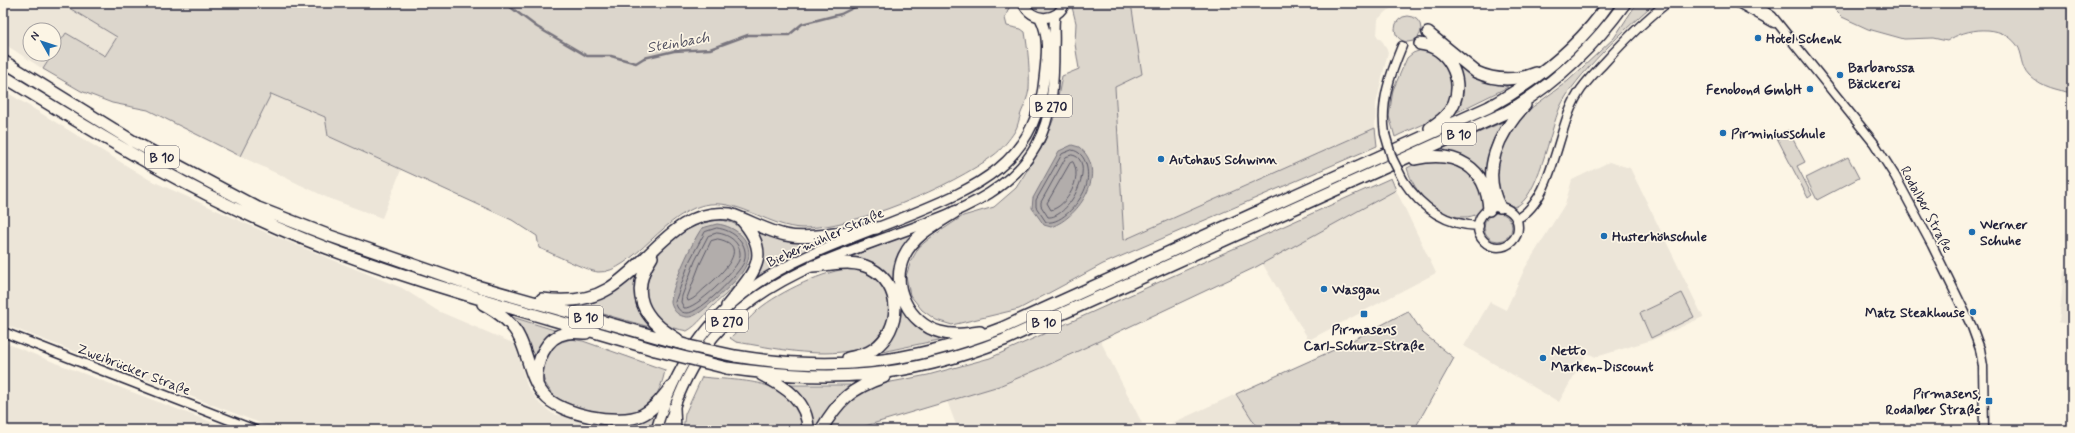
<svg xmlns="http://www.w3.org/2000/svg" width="2075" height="433" font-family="Mynerve,sans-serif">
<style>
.built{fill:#ece5d8}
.green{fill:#dcd6cc;stroke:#7f7c84}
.water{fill:#b2adab;stroke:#78757e}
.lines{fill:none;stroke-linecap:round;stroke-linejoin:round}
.shore{stroke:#5c5a68;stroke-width:1}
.stream{stroke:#78757e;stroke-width:2.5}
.secondary-casing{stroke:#22223b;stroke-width:11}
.primary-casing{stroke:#22223b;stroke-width:12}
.highway-casing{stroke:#22223b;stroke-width:14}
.secondary{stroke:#fcf5e5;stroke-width:8}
.primary{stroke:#fcf5e5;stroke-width:9}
.highway{stroke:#fcf5e5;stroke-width:11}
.secondary-bridge-casing{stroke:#22223b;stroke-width:11;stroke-linecap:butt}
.highway-bridge-casing{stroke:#22223b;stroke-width:14;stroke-linecap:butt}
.secondary-bridge{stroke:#fcf5e5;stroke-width:8}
.highway-bridge{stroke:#fcf5e5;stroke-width:11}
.poi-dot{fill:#1f6fb2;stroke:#fcf5e5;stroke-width:1.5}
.labels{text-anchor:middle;stroke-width:3.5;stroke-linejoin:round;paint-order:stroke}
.shield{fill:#fcf5e5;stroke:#63616e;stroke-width:1}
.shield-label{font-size:13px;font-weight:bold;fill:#22223b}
.poi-label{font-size:14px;font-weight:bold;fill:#22223b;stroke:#fcf5e5;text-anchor:start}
.street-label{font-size:14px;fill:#22223b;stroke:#fcf5e5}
.water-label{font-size:15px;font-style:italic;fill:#545362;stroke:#fcf5e5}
</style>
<rect width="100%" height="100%" fill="#fcf5e5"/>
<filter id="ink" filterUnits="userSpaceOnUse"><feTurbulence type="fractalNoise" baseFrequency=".025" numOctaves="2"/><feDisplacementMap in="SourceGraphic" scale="8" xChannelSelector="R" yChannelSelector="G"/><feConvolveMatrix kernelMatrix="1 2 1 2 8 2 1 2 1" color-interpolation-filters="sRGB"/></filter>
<g filter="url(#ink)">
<path class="built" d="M3 3H61L117 37 105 56 66 33 54 52V30H30V54H53L43 69 3 43Z
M1131 3H1402L1391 8 1378 19 1377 36 1383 42 1388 52 1376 104 1375 128 1124 240 1115 87 1142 74Z
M3 90 150 180 267 233 402 288 438 311 515 344 527 386 540 404 553 414 611 426 620 430H278L3 324Z
M270 94 325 117 328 136 401 170 382 218 328 198 240 156Z
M1609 162 1630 168 1703 317 1652 340 1632 346 1596 357 1587 353 1559 402 1464 346 1490 302 1506 310 1525 268 1565 204 1572 180Z
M1396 190 1436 273 1309 340 1262 263Z
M2064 271 2072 273V326L2059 322Z
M1100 340 1142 423 1124 430H958L947 401 999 386Z
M3 342 61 365 232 430H3Z
M1236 394 1259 430H1157Z"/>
<path class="green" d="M61 3H1011L1005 18 1007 26 1021 29 1025 32C1028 50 1030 70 1029 89 1028 97 1024 106 1021 113 1019 119 1018 126 1015 131 1010 139 1001 150 994 155 953 186 853 229 802 228 770 227 742 201 710 204 666 208 633 274 598 272 587 271 552 253 539 248L537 236 512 220 328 136 325 117 271 94 240 156 148 110 112 103 81 91 43 69 66 33 105 56 117 37Z
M1027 3H1059C1054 15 1045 14 1034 11Z
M1071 3H1131L1142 74 1115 87 1124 240 1375 128 1377 146 1103 264 1019 309 952 325 936 320 922 310 910 295 906 276 911 261 919 247 930 238 963 216 994 207 1016 188 1043 145 1054 118 1062 76 1079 69 1075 44 1076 23Z
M1637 3H1655C1630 24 1573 78 1560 107 1550 130 1538 199 1515 207L1505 202 1498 192 1495 178 1502 145 1519 117 1568 81 1614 38Z
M1828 3H2072V93C2057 90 2041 87 2030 76 2021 67 2023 53 2017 45 2001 23 1966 28 1947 41L1933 38 1904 39 1868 29 1842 17Z
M1395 29a13 13 0 1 1 26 0a13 13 0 1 1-26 0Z
M1421 50C1452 55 1462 99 1437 117 1425 125 1408 130 1395 137L1389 116 1393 90 1407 58 1413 53Z
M1454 61 1481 80 1508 87 1455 113Z
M1503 122C1490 143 1484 160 1489 185L1456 154 1442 149Z
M1788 130 1805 162 1797 166 1812 195 1808 198 1776 136Z
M1848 157 1859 178 1817 200 1806 178Z
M1432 160C1465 166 1471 170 1485 201 1481 213 1476 217 1463 217 1436 217 1414 193 1407 168L1417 163Z
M1391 178 1396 190 1256 267 1046 366 999 386 872 424 852 430H827L839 408 857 393 875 385 928 375 990 358Z
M1484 227a14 14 0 1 1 28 0a14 14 0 1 1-28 0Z
M719 220C731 221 741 225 747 236 764 266 733 287 713 306 705 314 698 325 687 331 679 329 668 328 661 322 630 294 651 252 681 233 693 225 706 222 719 220Z
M753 225 838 239 784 261 756 277C763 258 765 242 753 225Z
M919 230 908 240 900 299 948 338 877 353C893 339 896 326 899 306L866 262 850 257Z
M852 268C863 271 873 275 881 284 902 306 882 345 855 350 815 358 775 348 736 342L730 338C740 329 749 318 759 309 779 292 826 270 852 268Z
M640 270C629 296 634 308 653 328L575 306 590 301Z
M1682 293 1694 317 1651 338 1640 313Z
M1408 311 1423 333 1454 358 1414 430H1259L1236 394 1336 349Z
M512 317 561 332 533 365 528 343Z
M571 339 583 341 665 370C657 415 626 421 586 409 576 406 564 403 555 396 540 382 536 360 554 346 558 342 566 341 571 339Z
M702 377C744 382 795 376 803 430H683L685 414Z
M791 385H850L838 395 816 430H813C813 410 803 399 791 385Z
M657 410 651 430H636L628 423Z"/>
<path class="water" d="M1072 145 1079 147C1109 171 1080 217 1051 227L1044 225 1032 208 1033 198 1059 151Z
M717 224C736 226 755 242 747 263 742 277 725 290 715 300 708 305 701 313 693 316 688 318 683 317 678 314 675 312 671 306 671 302 671 287 693 240 702 228Z"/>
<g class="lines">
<path class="shore" d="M1072 150C1087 152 1090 174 1086 186 1082 200 1062 225 1046 222L1036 207V200L1062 154Z
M1072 155C1098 159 1070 219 1048 217L1041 206V202L1066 157Z
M1073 162C1083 178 1067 206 1051 210L1047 203 1070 163Z
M717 228C733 230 750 243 744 262 740 273 699 314 687 313 680 313 677 308 675 302L690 260 705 232Z
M717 233C730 234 744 245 739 260 735 271 695 310 684 308L681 302 682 296 695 261 708 236Z
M718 239C754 246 718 277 705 288 700 292 695 299 688 301L687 298 700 264 711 241Z"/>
<path class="stream" d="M505 3 537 27 587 56H611L636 63 644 58 674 51 710 49 748 35H789L802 24 841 14 863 3"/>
<defs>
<path id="secondary" d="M1738 3 1774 23
M1753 3 1772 16 1874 143 1895 176 1932 245 1972 327 1980 349 1983 366 1984 430
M1385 134C1380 103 1390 75 1402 46
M1403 180C1421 208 1445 225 1479 226
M1478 227a20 20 0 1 1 40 0a20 20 0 1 1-40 0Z
M1516 219C1554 201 1556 129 1578 94 1585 82 1596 72 1606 61 1625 40 1645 20 1667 3
M3 332 255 430"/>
<path id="primary" d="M1023 3C1031 22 1057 23 1065 3
M656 430C673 373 701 324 750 289 794 256 856 237 907 216 976 188 1036 163 1044 79 1046 60 1050 36 1040 18
M667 430C708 289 805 268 929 222 969 207 1014 186 1036 146 1053 115 1054 81 1054 47 1055 36 1053 26 1055 16"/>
<path id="highway" d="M1428 33 1476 72C1496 81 1516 81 1536 73
M1420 44C1448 47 1464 78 1454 103 1449 115 1440 121 1430 128
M3 61 134 142 258 208 330 236 466 283 689 346
M3 76C101 136 197 196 304 239 418 285 537 314 655 350
M1415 159C1455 150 1487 166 1489 210
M1500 207C1480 170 1499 133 1525 105
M955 212C936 224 914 235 904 256 890 286 909 324 940 332 953 336 967 334 980 332
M652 257C628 293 643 319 677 339
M813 266C832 265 853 259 870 268 903 285 902 329 874 349 866 355 857 356 848 358
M542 299C565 302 588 301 608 289 649 265 675 207 730 214 748 220 767 231 785 235 812 241 848 230 877 228
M483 304C498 312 513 323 520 339 529 358 530 379 544 395 560 415 619 426 642 415 654 409 662 398 670 388
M727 306C754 272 774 256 740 218
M735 356C832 372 910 364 1002 328L1489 107C1536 81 1578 48 1609 3
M727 368C830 383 906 379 1004 340L1505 113C1554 85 1592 49 1625 3
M762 375C786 387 808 401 808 430
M537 383C535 364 545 336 567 333 573 332 580 333 586 333
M674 408 675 430
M614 420 629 430
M821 430C838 401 851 388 884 377"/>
</defs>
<use href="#secondary" class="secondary-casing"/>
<use href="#primary" class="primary-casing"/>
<use href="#highway" class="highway-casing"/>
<use href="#secondary" class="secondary"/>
<use href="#primary" class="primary"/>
<use href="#highway" class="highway"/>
<defs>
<path id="secondary-bridge" d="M1385 134 1392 158 1403 180"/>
<path id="highway-bridge" d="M689 346 735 356
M655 350 727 368"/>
</defs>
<use href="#secondary-bridge" class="secondary-bridge-casing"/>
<use href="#highway-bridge" class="highway-bridge-casing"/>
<use href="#secondary-bridge" class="secondary-bridge"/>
<use href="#highway-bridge" class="highway-bridge"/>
</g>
</g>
<g class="poi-dot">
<circle cx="1758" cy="38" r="4"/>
<circle cx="1840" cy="75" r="4"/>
<circle cx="1810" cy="89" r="4"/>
<circle cx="1723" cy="133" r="4"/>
<circle cx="1161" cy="159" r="4"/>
<circle cx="1972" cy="232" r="4"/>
<circle cx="1604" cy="236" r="4"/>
<circle cx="1324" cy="289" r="4"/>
<circle cx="1973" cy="312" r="4"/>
<rect x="1360" y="310" width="8" height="8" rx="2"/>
<circle cx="1543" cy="358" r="4"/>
<rect x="1985" y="397" width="8" height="8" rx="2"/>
</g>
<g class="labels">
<g class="shield">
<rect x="1030" y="95" width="42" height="22" rx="3"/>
<rect x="1442" y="123" width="34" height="22" rx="3"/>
<rect x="145" y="146" width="34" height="22" rx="3"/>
<rect x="569" y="306" width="34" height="22" rx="3"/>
<rect x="706" y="310" width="42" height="22" rx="3"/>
<rect x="1027" y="311" width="34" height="22" rx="3"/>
</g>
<g class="shield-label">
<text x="1051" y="111">B 270</text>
<text x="1459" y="139">B 10</text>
<text x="162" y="162">B 10</text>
<text x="586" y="322">B 10</text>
<text x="727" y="326">B 270</text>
<text x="1044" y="327">B 10</text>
</g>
<g class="poi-label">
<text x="1766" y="43">Hotel Schenk</text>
<text x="1848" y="72">Barbarossa<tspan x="1848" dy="16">Bäckerei</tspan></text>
<text x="1802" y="94" text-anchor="end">Fenobond GmbH</text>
<text x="1731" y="138">Pirminiusschule</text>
<text x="1169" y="164">Autohaus Schwinn</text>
<text x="1980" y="229">Werner<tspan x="1980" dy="16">Schuhe</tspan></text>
<text x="1612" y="241">Husterhöhschule</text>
<text x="1332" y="294">Wasgau</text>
<text x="1965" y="317" text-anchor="end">Matz Steakhouse</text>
<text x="1364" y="334" text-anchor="middle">Pirmasens<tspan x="1364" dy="16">Carl-Schurz-Straße</tspan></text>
<text x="1551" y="355">Netto<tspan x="1551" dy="16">Marken-Discount</tspan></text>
<text x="1981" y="398" text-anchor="end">Pirmasens,<tspan x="1981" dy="16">Rodalber Straße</tspan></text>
</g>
<g class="street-label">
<text transform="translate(1927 209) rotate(62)" y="5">Rodalber Straße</text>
<text transform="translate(825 237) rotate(-24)" y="5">Biebermühler Straße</text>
<text transform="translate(134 369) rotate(21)" y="5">Zweibrücker Straße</text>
</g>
<g class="water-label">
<text transform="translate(678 42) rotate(-10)" y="5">Steinbach</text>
</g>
</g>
<rect width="2075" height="433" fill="none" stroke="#fcf5e5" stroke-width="16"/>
<rect x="8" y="8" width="2059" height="417" fill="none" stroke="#22223b" stroke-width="1.5" filter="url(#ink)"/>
<g transform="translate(42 42) rotate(309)"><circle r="19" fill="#fcf5e5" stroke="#a5a1a1"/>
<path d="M0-3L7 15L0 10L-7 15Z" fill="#1f6fb2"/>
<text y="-6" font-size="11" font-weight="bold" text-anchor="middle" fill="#22223b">N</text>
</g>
</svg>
